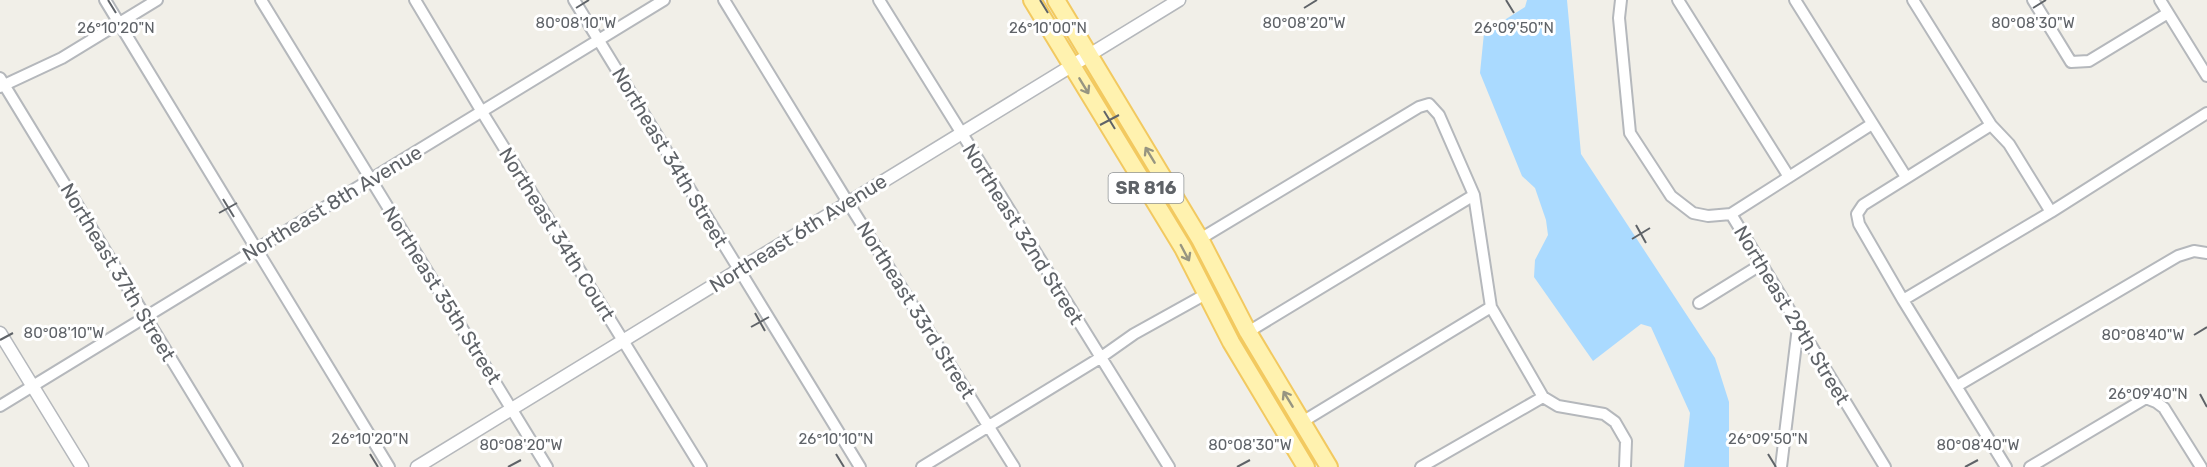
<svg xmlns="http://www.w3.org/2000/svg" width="2207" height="467" font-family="Rubik,sans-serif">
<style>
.water{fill:#aadaff}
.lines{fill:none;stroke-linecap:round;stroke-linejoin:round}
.minor-casing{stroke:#b5b8bc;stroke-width:14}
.tertiary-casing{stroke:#b5b8bc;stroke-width:15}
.primary-casing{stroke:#f2c960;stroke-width:20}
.minor{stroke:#fff;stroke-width:10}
.tertiary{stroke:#fff;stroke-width:12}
.primary{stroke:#fff2af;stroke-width:16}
.oneway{stroke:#979581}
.ticks{fill:none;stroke:#5f6368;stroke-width:2}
.labels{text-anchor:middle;stroke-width:6;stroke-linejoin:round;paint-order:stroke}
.shield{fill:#fff;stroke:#8f9295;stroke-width:1.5}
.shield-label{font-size:18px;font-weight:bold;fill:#5f6368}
.street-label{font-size:20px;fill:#5f6368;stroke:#fff}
.ticks-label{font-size:15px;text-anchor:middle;fill:#5f6368;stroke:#fff;stroke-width:6;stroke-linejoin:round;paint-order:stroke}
</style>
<rect width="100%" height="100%" fill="#f1efe8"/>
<path class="water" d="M1527 0H1567L1581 154 1715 358 1729 402V467H1684L1690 413 1651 327 1641 324 1593 361 1534 277 1535 260 1548 235 1546 220 1535 188 1522 176 1480 73 1484 33 1525 7Z"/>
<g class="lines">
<defs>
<path id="minor" d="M105 0 389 467
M261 0 547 467
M415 0 482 112 701 467
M574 0 860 467
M724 0 844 196 1014 467
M879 0 1169 467
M1621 0 1619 18 1630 133 1671 196 1693 213 1708 216 1731 214 1872 124
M1678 0 1789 177
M1795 0 1906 177
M1913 0 1991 125 2009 144 2051 212
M2033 0 2071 62 2089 61 2168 13
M2160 0 2207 76
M0 78 237 467
M0 87 62 58 157 0
M1991 125 1863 205 1857 214 1859 224 1903 300 2006 467
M1731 214 1885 467
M1200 239 1419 107 1429 104 1439 115 1474 195 1491 307 1543 397 1558 406 1604 414 1615 422 1626 441 1625 467
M1903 300 2051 212 2207 113
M1699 303 1762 264
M1248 332 1474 195
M1957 386 2178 256 2194 251 2207 253
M0 406 664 0
M1302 422 1491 307
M922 467 1100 358 1134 334 1206 294
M1421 467 1543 397
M1781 467 1798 327
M2030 467 2146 398 2156 402 2164 408 2201 467"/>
<path id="tertiary" d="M0 333 82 467
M417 467 1179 0"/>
<path id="primary" d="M1032 0 1183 248 1231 342 1306 467
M1056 0 1200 239 1248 332 1329 467"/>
</defs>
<use href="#minor" class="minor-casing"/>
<use href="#tertiary" class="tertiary-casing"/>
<use href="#primary" class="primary-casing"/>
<use href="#minor" class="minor"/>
<use href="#tertiary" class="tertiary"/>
<use href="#primary" class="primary"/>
</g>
<defs><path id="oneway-shaft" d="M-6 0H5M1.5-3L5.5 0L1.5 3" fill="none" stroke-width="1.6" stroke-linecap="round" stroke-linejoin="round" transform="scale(1.5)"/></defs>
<g class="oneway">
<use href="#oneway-shaft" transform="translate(1084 86) rotate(59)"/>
<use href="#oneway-shaft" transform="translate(1150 155) rotate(-121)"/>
<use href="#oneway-shaft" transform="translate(1185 253) rotate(62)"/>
<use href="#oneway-shaft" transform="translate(1288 399) rotate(-121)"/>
</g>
<path class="ticks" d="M108 0 116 13M1040 0 1048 13M1506 0 1514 13M576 8 589 0M1304 8 1317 0M2033 8 2046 0M1104 111 1115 129M1100 125 1119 115M223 199 234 217M219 213 237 203M1636 225 1646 243M1632 239 1650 228M755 313 765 331M751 327 769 317M2194 335 2207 327M0 340 13 333M2200 394 2207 407M370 454 378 467M836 454 844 467M1768 454 1776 467M508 467 521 460M1237 467 1250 460M1965 467 1978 460"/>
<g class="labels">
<rect class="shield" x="1108.5" y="173" width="75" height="30" rx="4.5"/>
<g class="shield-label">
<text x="1146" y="194">SR 816</text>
</g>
<g class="street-label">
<text transform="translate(670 157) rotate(59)" y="7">Northeast 34th Street</text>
<text transform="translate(332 203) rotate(-31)" y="7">Northeast 8th Avenue</text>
<text transform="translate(798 233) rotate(-32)" y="7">Northeast 6th Avenue</text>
<text transform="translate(557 234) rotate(58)" y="7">Northeast 34th Court</text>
<text transform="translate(1023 234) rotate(58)" y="7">Northeast 32nd Street</text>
<text transform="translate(118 272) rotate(59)" y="7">Northeast 37th Street</text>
<text transform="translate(442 295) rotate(58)" y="7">Northeast 35th Street</text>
<text transform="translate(916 310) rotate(58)" y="7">Northeast 33rd Street</text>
<text transform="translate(1792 315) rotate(59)" y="7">Northeast 29th Street</text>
</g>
</g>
<g class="ticks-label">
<text x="576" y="28">80°08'10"W</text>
<text x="1304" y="28">80°08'20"W</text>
<text x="2033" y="28">80°08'30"W</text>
<text x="116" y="33">26°10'20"N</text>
<text x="1048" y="33">26°10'00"N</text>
<text x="1514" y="33">26°09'50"N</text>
<text x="64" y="338">80°08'10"W</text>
<text x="2143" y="340">80°08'40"W</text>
<text x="2148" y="399">26°09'40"N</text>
<text x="370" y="444">26°10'20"N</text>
<text x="836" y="444">26°10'10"N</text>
<text x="1768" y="444">26°09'50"N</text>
<text x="521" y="450">80°08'20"W</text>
<text x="1250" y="450">80°08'30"W</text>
<text x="1978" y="450">80°08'40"W</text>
</g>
</svg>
